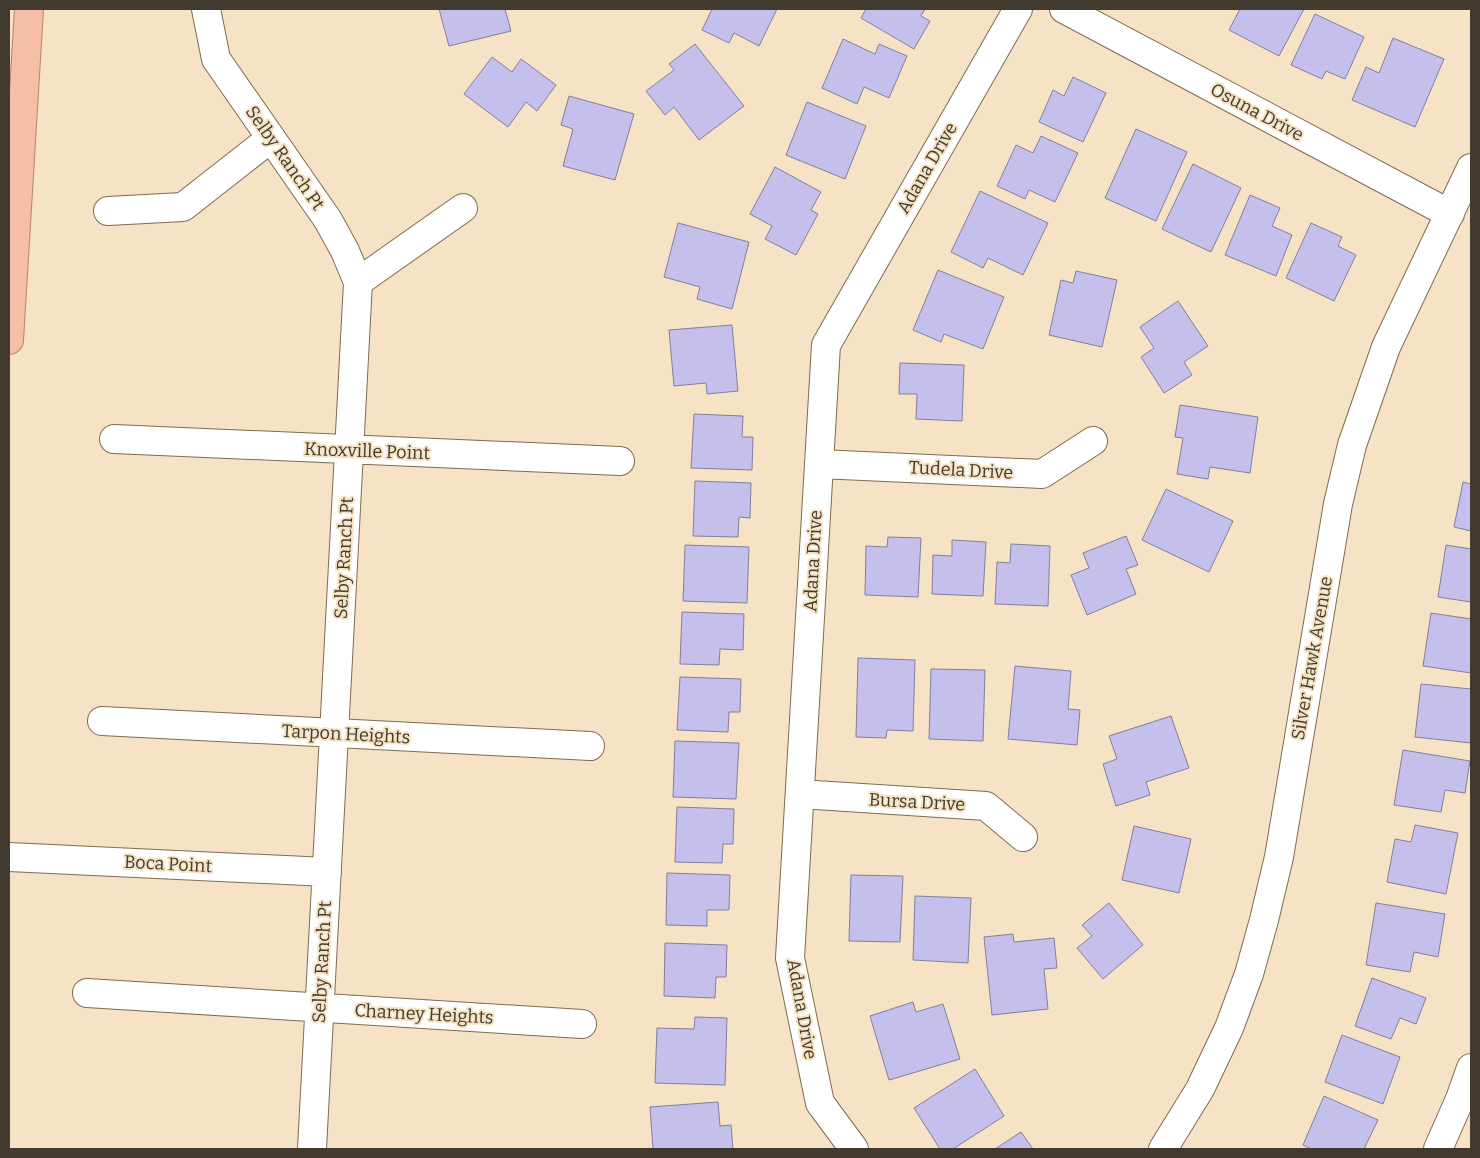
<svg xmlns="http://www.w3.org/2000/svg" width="1480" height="1158" font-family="Bitter,serif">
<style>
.building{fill:#c5bfec;stroke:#827f9c}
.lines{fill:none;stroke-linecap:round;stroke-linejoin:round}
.minor-casing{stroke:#7e6c52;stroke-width:30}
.trunk-casing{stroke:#b6856e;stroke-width:30}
.minor{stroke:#fff;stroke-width:28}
.trunk{stroke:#f6bea6;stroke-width:28}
.labels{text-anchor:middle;stroke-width:4;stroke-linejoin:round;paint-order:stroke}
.street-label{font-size:18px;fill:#433a2f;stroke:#f6e2c4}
</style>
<rect width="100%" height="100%" fill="#f6e2c4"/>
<path class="building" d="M439 9H505L511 31 449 46Z
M712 9H777L759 46 734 33 729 43 702 30Z
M866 9H925L921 16 930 21 914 49 861 18Z
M1240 9H1304L1279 56 1229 30Z
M1315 14 1364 37 1345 79 1326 71 1322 79 1291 65Z
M1393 38 1444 59 1415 127 1352 100 1366 67 1379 73Z
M843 39 875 54 879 44 907 56 889 98 864 87 857 104 822 88Z
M695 44 744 106 699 140 674 107 665 115 646 91 674 70 669 64Z
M492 57 512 72 521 59 556 85 537 111 526 102 508 127 464 94Z
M1073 77 1106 93 1083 142 1039 122 1053 90 1064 96Z
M569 96 634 114 615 180 563 166 573 129 561 125Z
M807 102 866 126 845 179 786 155Z
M1136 129 1187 152 1156 221 1105 198Z
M1041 136 1078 153 1055 202 1029 190 1025 199 997 186 1016 145 1033 153Z
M1193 164 1241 188 1211 252 1162 229Z
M775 167 821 192 811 210 818 214 796 255 765 239 772 226 750 214Z
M980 191 1048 223 1023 275 988 258 983 268 951 252Z
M1250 195 1280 208 1272 226 1292 235 1276 276 1225 255Z
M678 223 749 242 732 309 697 299 700 287 664 277Z
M1311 223 1342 237 1338 246 1356 255 1334 301 1286 278Z
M938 270 1004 297 983 349 944 334 941 342 913 330Z
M1076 271 1117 280 1102 347 1049 335 1061 280 1073 283Z
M1178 301 1208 346 1184 362 1192 375 1164 393 1141 357 1154 348 1140 327Z
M732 325 738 391 707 394 706 383 674 386 669 330Z
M900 363 964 365 962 421 916 419 917 394H899Z
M1180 405 1258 417 1250 473 1210 467 1208 479 1177 474 1183 438 1175 437Z
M694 414 743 416 742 437H753L752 470 691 468Z
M695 481 751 483 750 518 739 517 738 537 693 536Z
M1463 482 1471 484V531L1454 527Z
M1166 489 1233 521 1209 572 1142 540Z
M1126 536 1138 565 1126 569 1136 594 1087 615 1071 575 1089 568 1083 553Z
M888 537 921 538 918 597 865 595 866 546 887 547Z
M952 540 986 542 983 596 932 594 933 555 952 556Z
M1011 544 1050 546 1048 606 995 604 997 562 1010 563Z
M685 545 749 547 747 603 683 601Z
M1446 545 1471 549V602L1438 597Z
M682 612 744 614 743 650 720 649 719 665 680 664Z
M1431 613 1471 619V673L1423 666Z
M858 658 915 660 913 731 887 730 886 738 856 737Z
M1015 666 1071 671 1068 709 1080 710 1077 745 1008 739Z
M931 669 985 670 983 741 929 739Z
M680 677 741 679 740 712H729L728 732 677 730Z
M1421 684 1471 689V743L1415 737Z
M1171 716 1189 768 1146 782 1150 795 1116 806 1103 764 1117 759 1109 736Z
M675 741 739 743 736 799 673 797Z
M1403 750 1470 761 1465 793 1445 790 1441 812 1394 805Z
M677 807 734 809 733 844H723L722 863 675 862Z
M1415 825 1458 833 1446 894 1387 882 1395 839 1411 842Z
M1134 826 1191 839 1179 893 1122 880Z
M667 873 730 875 729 910H707V926L666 925Z
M851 875 903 876 900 942 849 941Z
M915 896 971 898 968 963 913 960Z
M1109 903 1143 945 1103 979 1077 948 1092 936 1082 925Z
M1376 903 1445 914 1438 957 1414 952 1410 972 1366 965Z
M1013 934 1014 942 1054 938 1057 968 1044 969 1048 1009 992 1015 984 937Z
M665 943 727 945 726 977H716L715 998 664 996Z
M1372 978 1426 998 1416 1024 1400 1018 1391 1039 1355 1026Z
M913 1002 916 1012 943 1004 960 1059 889 1080 870 1016Z
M695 1017 727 1018 725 1085 655 1083 657 1028 694 1029Z
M1342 1035 1400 1057 1383 1104 1325 1082Z
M975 1069 1004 1116 953 1149H940L914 1108Z
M1324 1096 1378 1120 1364 1149H1311L1303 1145Z
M718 1102 720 1126 731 1125 733 1149H653L650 1107Z
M1021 1132 1033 1149H995Z"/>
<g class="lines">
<defs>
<path id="minor" d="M206 9 216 59 328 220 345 251 358 282 312 1149
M1064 9 1450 214
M108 211 183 207 271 138
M358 282 463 208
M114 439 620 461
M819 464 1042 474 1093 441
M102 721 590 746
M800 794 986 806 1023 837
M9 857 327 872
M87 993 582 1024
M854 1149 820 1103 790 958 826 345 1018 9
M1163 1149 1200 1089 1229 1028 1249 974 1264 920 1279 857 1338 504 1352 445 1386 347 1471 168
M1438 1149 1460 1099 1471 1068"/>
<path id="trunk" d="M9 340 29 9"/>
</defs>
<use href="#minor" class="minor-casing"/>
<use href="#trunk" class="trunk-casing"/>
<use href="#minor" class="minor"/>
<use href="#trunk" class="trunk"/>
</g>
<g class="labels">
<g class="street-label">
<text transform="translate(1257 112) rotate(28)" y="6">Osuna Drive</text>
<text transform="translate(285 158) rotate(55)" y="6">Selby Ranch Pt</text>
<text transform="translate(927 168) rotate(-60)" y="6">Adana Drive</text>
<text transform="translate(367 451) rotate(2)" y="6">Knoxville Point</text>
<text transform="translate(961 470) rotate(3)" y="6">Tudela Drive</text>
<text transform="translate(344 558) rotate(-87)" y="6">Selby Ranch Pt</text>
<text transform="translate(813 561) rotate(-87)" y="6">Adana Drive</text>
<text transform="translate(1312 658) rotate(-80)" y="6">Silver Hawk Avenue</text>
<text transform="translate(346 734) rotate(3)" y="6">Tarpon Heights</text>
<text transform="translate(917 802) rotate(3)" y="6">Bursa Drive</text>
<text transform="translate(168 864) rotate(3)" y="6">Boca Point</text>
<text transform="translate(322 962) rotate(-87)" y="6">Selby Ranch Pt</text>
<text transform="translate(802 1009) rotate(80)" y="6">Adana Drive</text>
<text transform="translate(424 1014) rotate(3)" y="6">Charney Heights</text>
</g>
</g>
<rect width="1480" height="1158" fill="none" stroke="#433a2f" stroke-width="20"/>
</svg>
